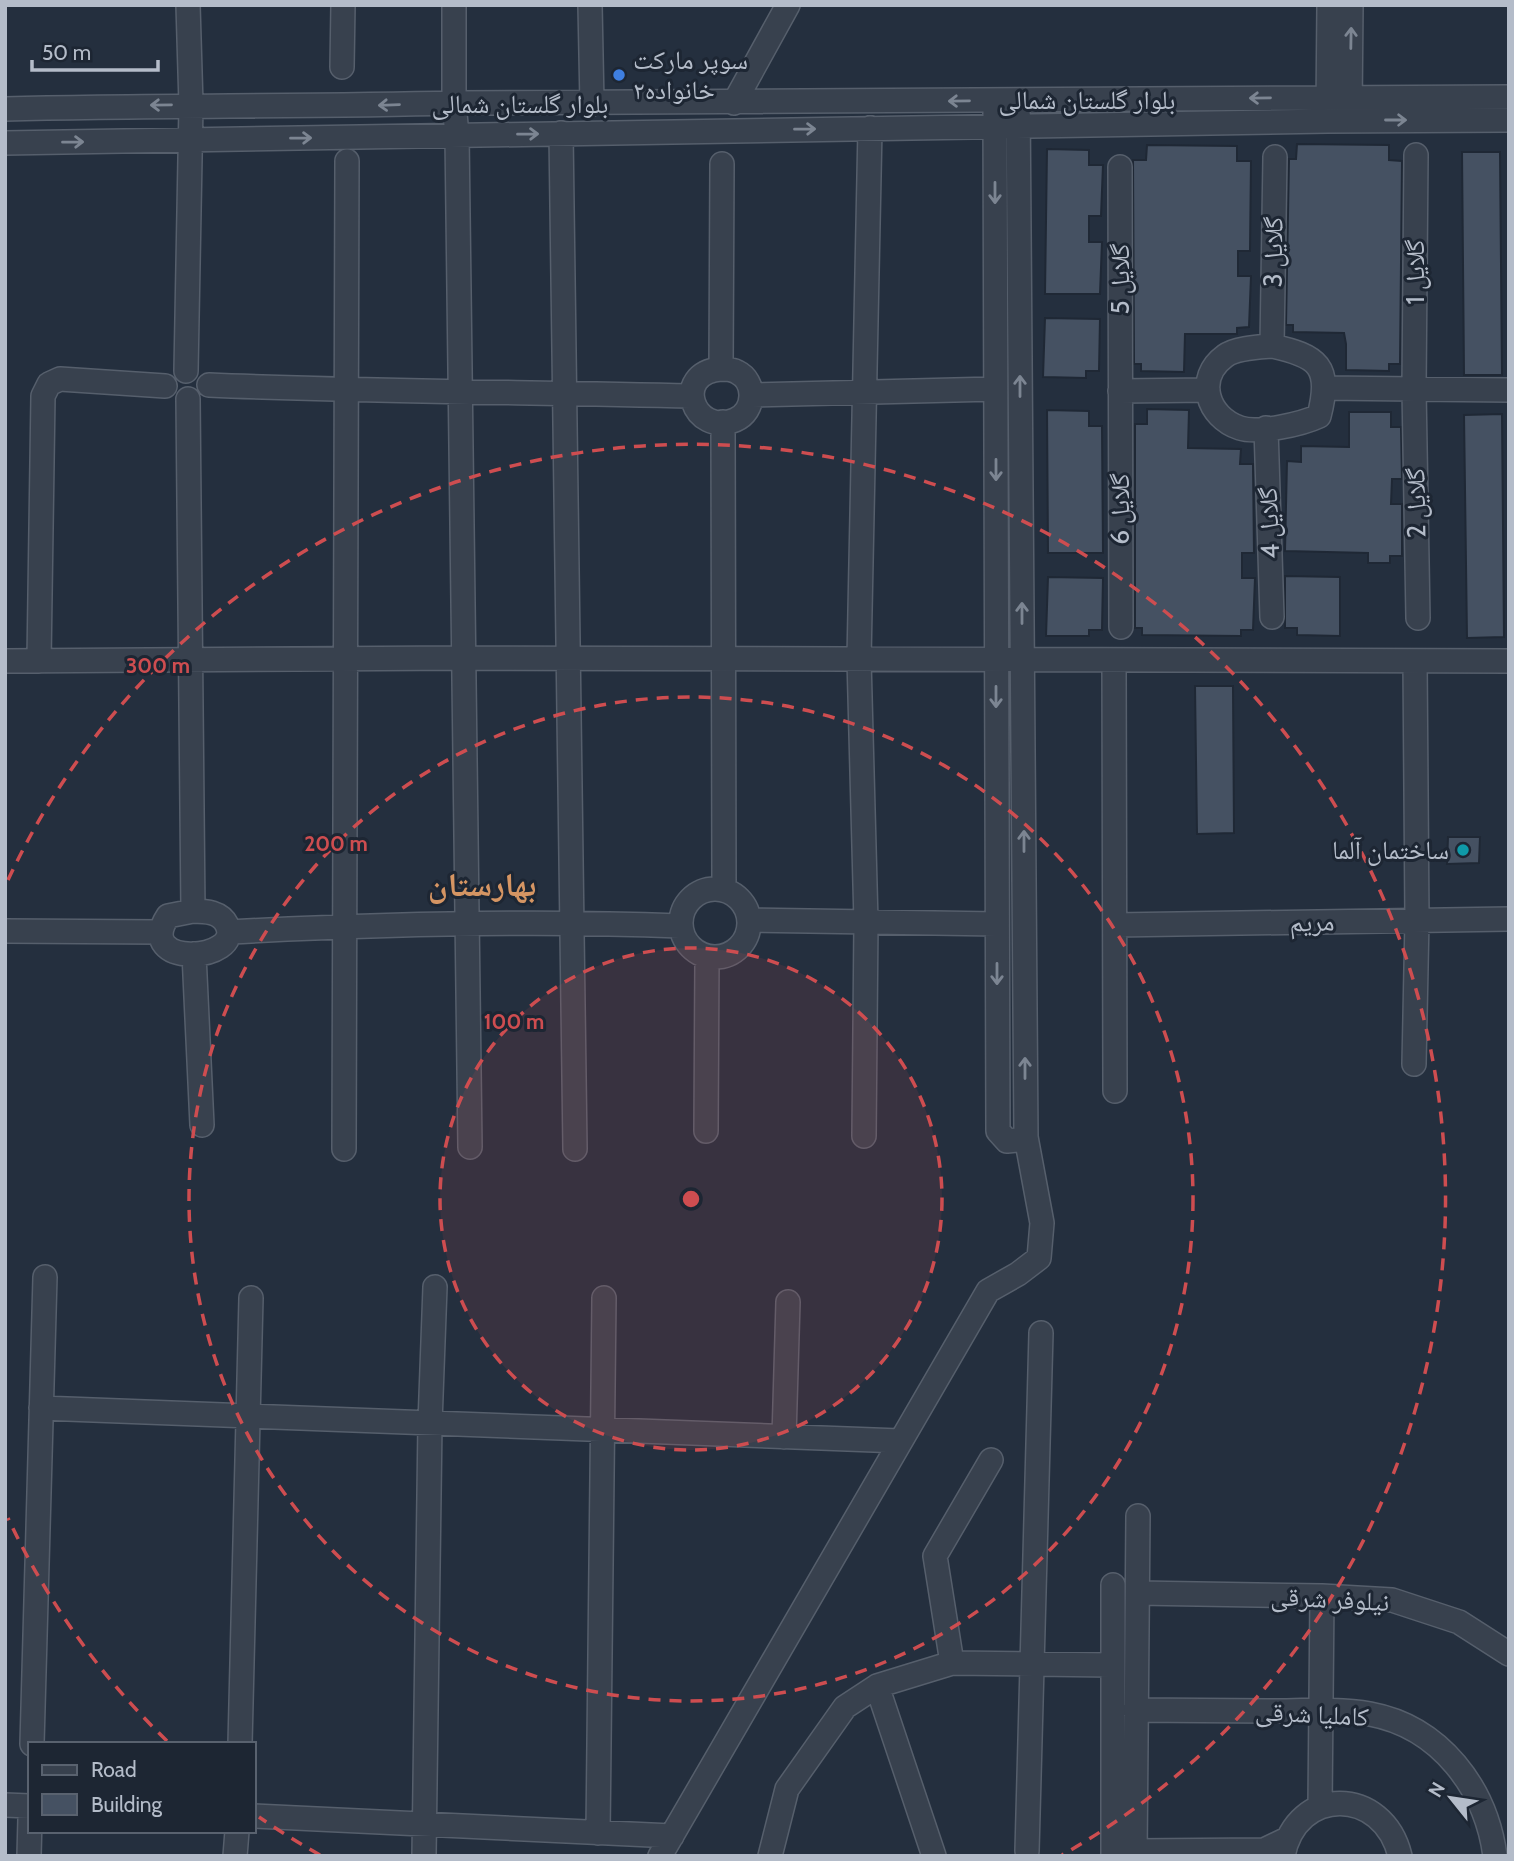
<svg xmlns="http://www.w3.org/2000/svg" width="1514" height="1861" font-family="Cabin,'Noto Naskh Arabic',sans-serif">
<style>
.building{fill:#455162;stroke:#1f2835;stroke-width:2}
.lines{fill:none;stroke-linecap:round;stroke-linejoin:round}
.minor-casing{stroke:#565f6c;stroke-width:26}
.minor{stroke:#38414e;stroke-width:23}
.oneway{stroke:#7c8592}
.ring{fill:none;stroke:#ce4d50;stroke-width:3.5;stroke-dasharray:12 9}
.shop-dot{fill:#3f7fe0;stroke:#1d2633;stroke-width:2.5}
.culture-dot{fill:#0f9aa8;stroke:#1d2633;stroke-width:2.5}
.labels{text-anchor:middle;stroke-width:6;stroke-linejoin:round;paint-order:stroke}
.poi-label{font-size:26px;fill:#b4bcc9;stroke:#1d2633;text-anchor:start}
.street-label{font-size:26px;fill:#b4bcc9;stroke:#1d2633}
.district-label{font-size:33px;font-weight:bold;fill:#d59563;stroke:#1d2633}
.centre{fill:#ce4d50;stroke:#1d2633;stroke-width:3.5}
.ring-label{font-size:21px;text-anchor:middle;font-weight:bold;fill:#ce4d50;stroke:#1d2633;stroke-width:6;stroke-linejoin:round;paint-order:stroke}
</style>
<rect width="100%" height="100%" fill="#242f3e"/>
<path class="building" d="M1297 144 1389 145V160L1402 161 1400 364H1389V371L1346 370V344L1344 333 1293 332V325H1286L1289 159H1296Z
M1147 145 1237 146V161H1251L1250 251H1238V276H1251L1249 327 1237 328V334H1185L1184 372 1141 371V364H1134L1133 160H1146Z
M1047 149 1089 150V165H1103L1101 216H1089V242H1102L1100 294H1045Z
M1462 152H1500L1502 375H1464Z
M1045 318 1100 319 1099 371H1086V378L1043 377Z
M1147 409 1189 410 1188 448 1241 449 1240 464H1253L1254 553H1242V578H1255L1253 630H1241V636L1142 635V628H1135V424H1147Z
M1047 410 1089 411V426H1102L1103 553H1048Z
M1349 412H1391V427H1401L1402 479H1392L1391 504H1402V556H1390V563H1368V553L1285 551 1287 461 1301 462V446L1349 447Z
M1502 414 1504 637 1467 638 1464 415Z
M1285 576 1340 577V636L1297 635V628H1285Z
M1048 577 1103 578 1102 630H1089V636H1046Z
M1195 686H1233L1234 833 1197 834Z
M1448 837H1480L1479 863 1447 864Z"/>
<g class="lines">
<defs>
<path id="minor" d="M454 5V103L457 135 470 1147
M590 5 592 104
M342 67 343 5
M734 103 788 5
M5 109C155 105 304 107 454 103L1509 97
M1328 110 1329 5
M1350 110 1351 5
M995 111 998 1131 1007 1141 1017 1140 1026 1137
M561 133 575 1149
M5 143 1328 121 1509 120
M1416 155 1414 389 1418 618
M1120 167 1121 627
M1272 346C1318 356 1332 366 1319 416 1302 424 1258 434 1240 428 1207 417 1195 378 1225 356 1235 348 1259 347 1272 346Z
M1272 346 1275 157
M721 369 722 164
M721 369C726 369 732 369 737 372 756 381 756 411 735 420 693 437 671 373 721 369Z
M186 371 191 105 188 5
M209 385C370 392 531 392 692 396
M1324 388 1509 390
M1120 391 1208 390
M752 395 995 389
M188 399 193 911
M723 422 724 889
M1266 428 1272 617
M1114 660 1115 1091
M5 661 463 658 1509 661
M39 661 43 396 49 384 60 379 165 386
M681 923a34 34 0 1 1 68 0a34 34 0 1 1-68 0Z
M193 911C206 911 221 912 227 925 244 962 133 969 168 916Z
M751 920 997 924
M1115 925 1509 919
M5 931 160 932
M229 932C380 924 529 920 680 926
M194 954 202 1125
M1414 1064 1417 920 1415 661
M706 1131 707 958
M864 1136 866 922 859 659 870 128
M344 1149 347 161
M41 1408 900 1441
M784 1437 788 1302
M1113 1585V1856
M1138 1593 1322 1596 1392 1600 1459 1622 1509 1654
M952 1663 935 1556 991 1460
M877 1686 934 1856
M1135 1710C1180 1710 1224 1711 1269 1711 1302 1711 1338 1708 1370 1714 1440 1727 1486 1788 1495 1856
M32 1744 45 1277
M240 1744 251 1298
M5 1805 30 1806
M1320 1807 1322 1596
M254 1816 672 1836
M598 1833 604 1298
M1027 1851 1041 1333
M1135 1851 1264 1850 1287 1839
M29 1856 30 1818
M235 1856 237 1831
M424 1856 430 1423 435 1287
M660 1856 988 1291 1018 1274 1039 1258 1042 1223 1026 1137 1018 100
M770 1856 787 1789 845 1707 877 1686 952 1663 1111 1665
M1135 1856 1138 1516
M1283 1856C1296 1786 1383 1786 1400 1856"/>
</defs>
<use href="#minor" class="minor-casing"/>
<use href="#minor" class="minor"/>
</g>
<defs><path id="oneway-shaft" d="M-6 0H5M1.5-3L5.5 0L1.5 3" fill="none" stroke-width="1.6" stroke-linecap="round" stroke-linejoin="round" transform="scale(1.75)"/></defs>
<g class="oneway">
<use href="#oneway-shaft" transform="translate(1351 38) rotate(-89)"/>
<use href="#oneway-shaft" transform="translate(1260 98) rotate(179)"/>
<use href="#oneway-shaft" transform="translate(959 101) rotate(179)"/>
<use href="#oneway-shaft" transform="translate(161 105) rotate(179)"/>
<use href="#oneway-shaft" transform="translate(389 105) rotate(178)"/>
<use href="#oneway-shaft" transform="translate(1396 120)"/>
<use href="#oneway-shaft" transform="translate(805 129) rotate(-1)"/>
<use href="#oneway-shaft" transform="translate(528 134) rotate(-1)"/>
<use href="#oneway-shaft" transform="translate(301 138) rotate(-1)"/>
<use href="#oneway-shaft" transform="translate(73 142) rotate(-1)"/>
<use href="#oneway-shaft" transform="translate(995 193) rotate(90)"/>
<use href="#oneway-shaft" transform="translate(1020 386) rotate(-90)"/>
<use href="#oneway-shaft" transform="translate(996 470) rotate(90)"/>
<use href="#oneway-shaft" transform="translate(1022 613) rotate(-90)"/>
<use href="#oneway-shaft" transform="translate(996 697) rotate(90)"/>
<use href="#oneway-shaft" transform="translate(1024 841) rotate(-90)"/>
<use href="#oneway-shaft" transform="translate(997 974) rotate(90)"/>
<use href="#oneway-shaft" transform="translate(1025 1068) rotate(-90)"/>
</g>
<circle cx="691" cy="1199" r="251" fill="#ce4d50" fill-opacity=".12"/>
<g class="ring">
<circle cx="691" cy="1199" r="251"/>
<circle cx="691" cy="1199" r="502"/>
<path d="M320 1855A754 754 0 0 1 259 1817M167 1741A754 754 0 0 1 8 1518M8 880A754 754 0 1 1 1062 1855"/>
</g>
<circle class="shop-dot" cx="619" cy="75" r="7"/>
<circle class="culture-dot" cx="1463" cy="850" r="7"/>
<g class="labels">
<g class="poi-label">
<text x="633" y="69">سوپر ماركت<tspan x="633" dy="30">خانواده٢</tspan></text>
<text x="1449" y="859" text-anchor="end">ساختمان آلما</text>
</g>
<g class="street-label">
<text x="1087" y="109">بلوار گلستان شمالی</text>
<text x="520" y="113">بلوار گلستان شمالی</text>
<text transform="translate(1273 252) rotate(-89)" y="9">گلایل 3</text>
<text transform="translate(1415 272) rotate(-90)" y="9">گلایل 1</text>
<text transform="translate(1120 279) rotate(-90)" y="9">گلایل 5</text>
<text transform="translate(1416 503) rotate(-91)" y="9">گلایل 2</text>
<text transform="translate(1120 509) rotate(-90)" y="9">گلایل 6</text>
<text transform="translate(1269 523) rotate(-92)" y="9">گلایل 4</text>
<text transform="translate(1312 922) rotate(-1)" y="9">مریم</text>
<text transform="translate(1330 1599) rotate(3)" y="9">نیلوفر شرقی</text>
<text transform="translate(1312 1714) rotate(3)" y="9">کاملیا شرقی</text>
</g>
<g class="district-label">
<text x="482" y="896">بهارستان</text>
</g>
</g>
<circle cx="691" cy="1199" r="10" class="centre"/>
<g class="ring-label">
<text x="158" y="673">300 m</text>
<text x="336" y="851">200 m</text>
<text x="514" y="1029">100 m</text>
</g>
<rect width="1514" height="1861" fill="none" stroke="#b4bcc9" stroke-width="14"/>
<rect x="28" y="1742" width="228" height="91" fill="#1d2633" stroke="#59626f" stroke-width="2"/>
<rect x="42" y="1765" width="35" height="10" fill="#38414e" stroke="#59626f" stroke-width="2"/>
<text x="91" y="1777" font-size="21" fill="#b4bcc9">Road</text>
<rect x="42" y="1794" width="35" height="21" fill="#455162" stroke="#59626f" stroke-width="2"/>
<text x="91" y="1812" font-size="21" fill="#b4bcc9">Building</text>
<g transform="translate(1451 1798) rotate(300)" stroke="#1d2633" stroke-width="5" paint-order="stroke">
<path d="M0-5L12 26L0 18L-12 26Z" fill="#b4bcc9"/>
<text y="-10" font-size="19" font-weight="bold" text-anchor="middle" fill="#b4bcc9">N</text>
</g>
<path d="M32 60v10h126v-10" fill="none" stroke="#b4bcc9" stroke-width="3.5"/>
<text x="42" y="60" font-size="21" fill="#b4bcc9" stroke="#1d2633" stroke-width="5" paint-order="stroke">50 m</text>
</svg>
